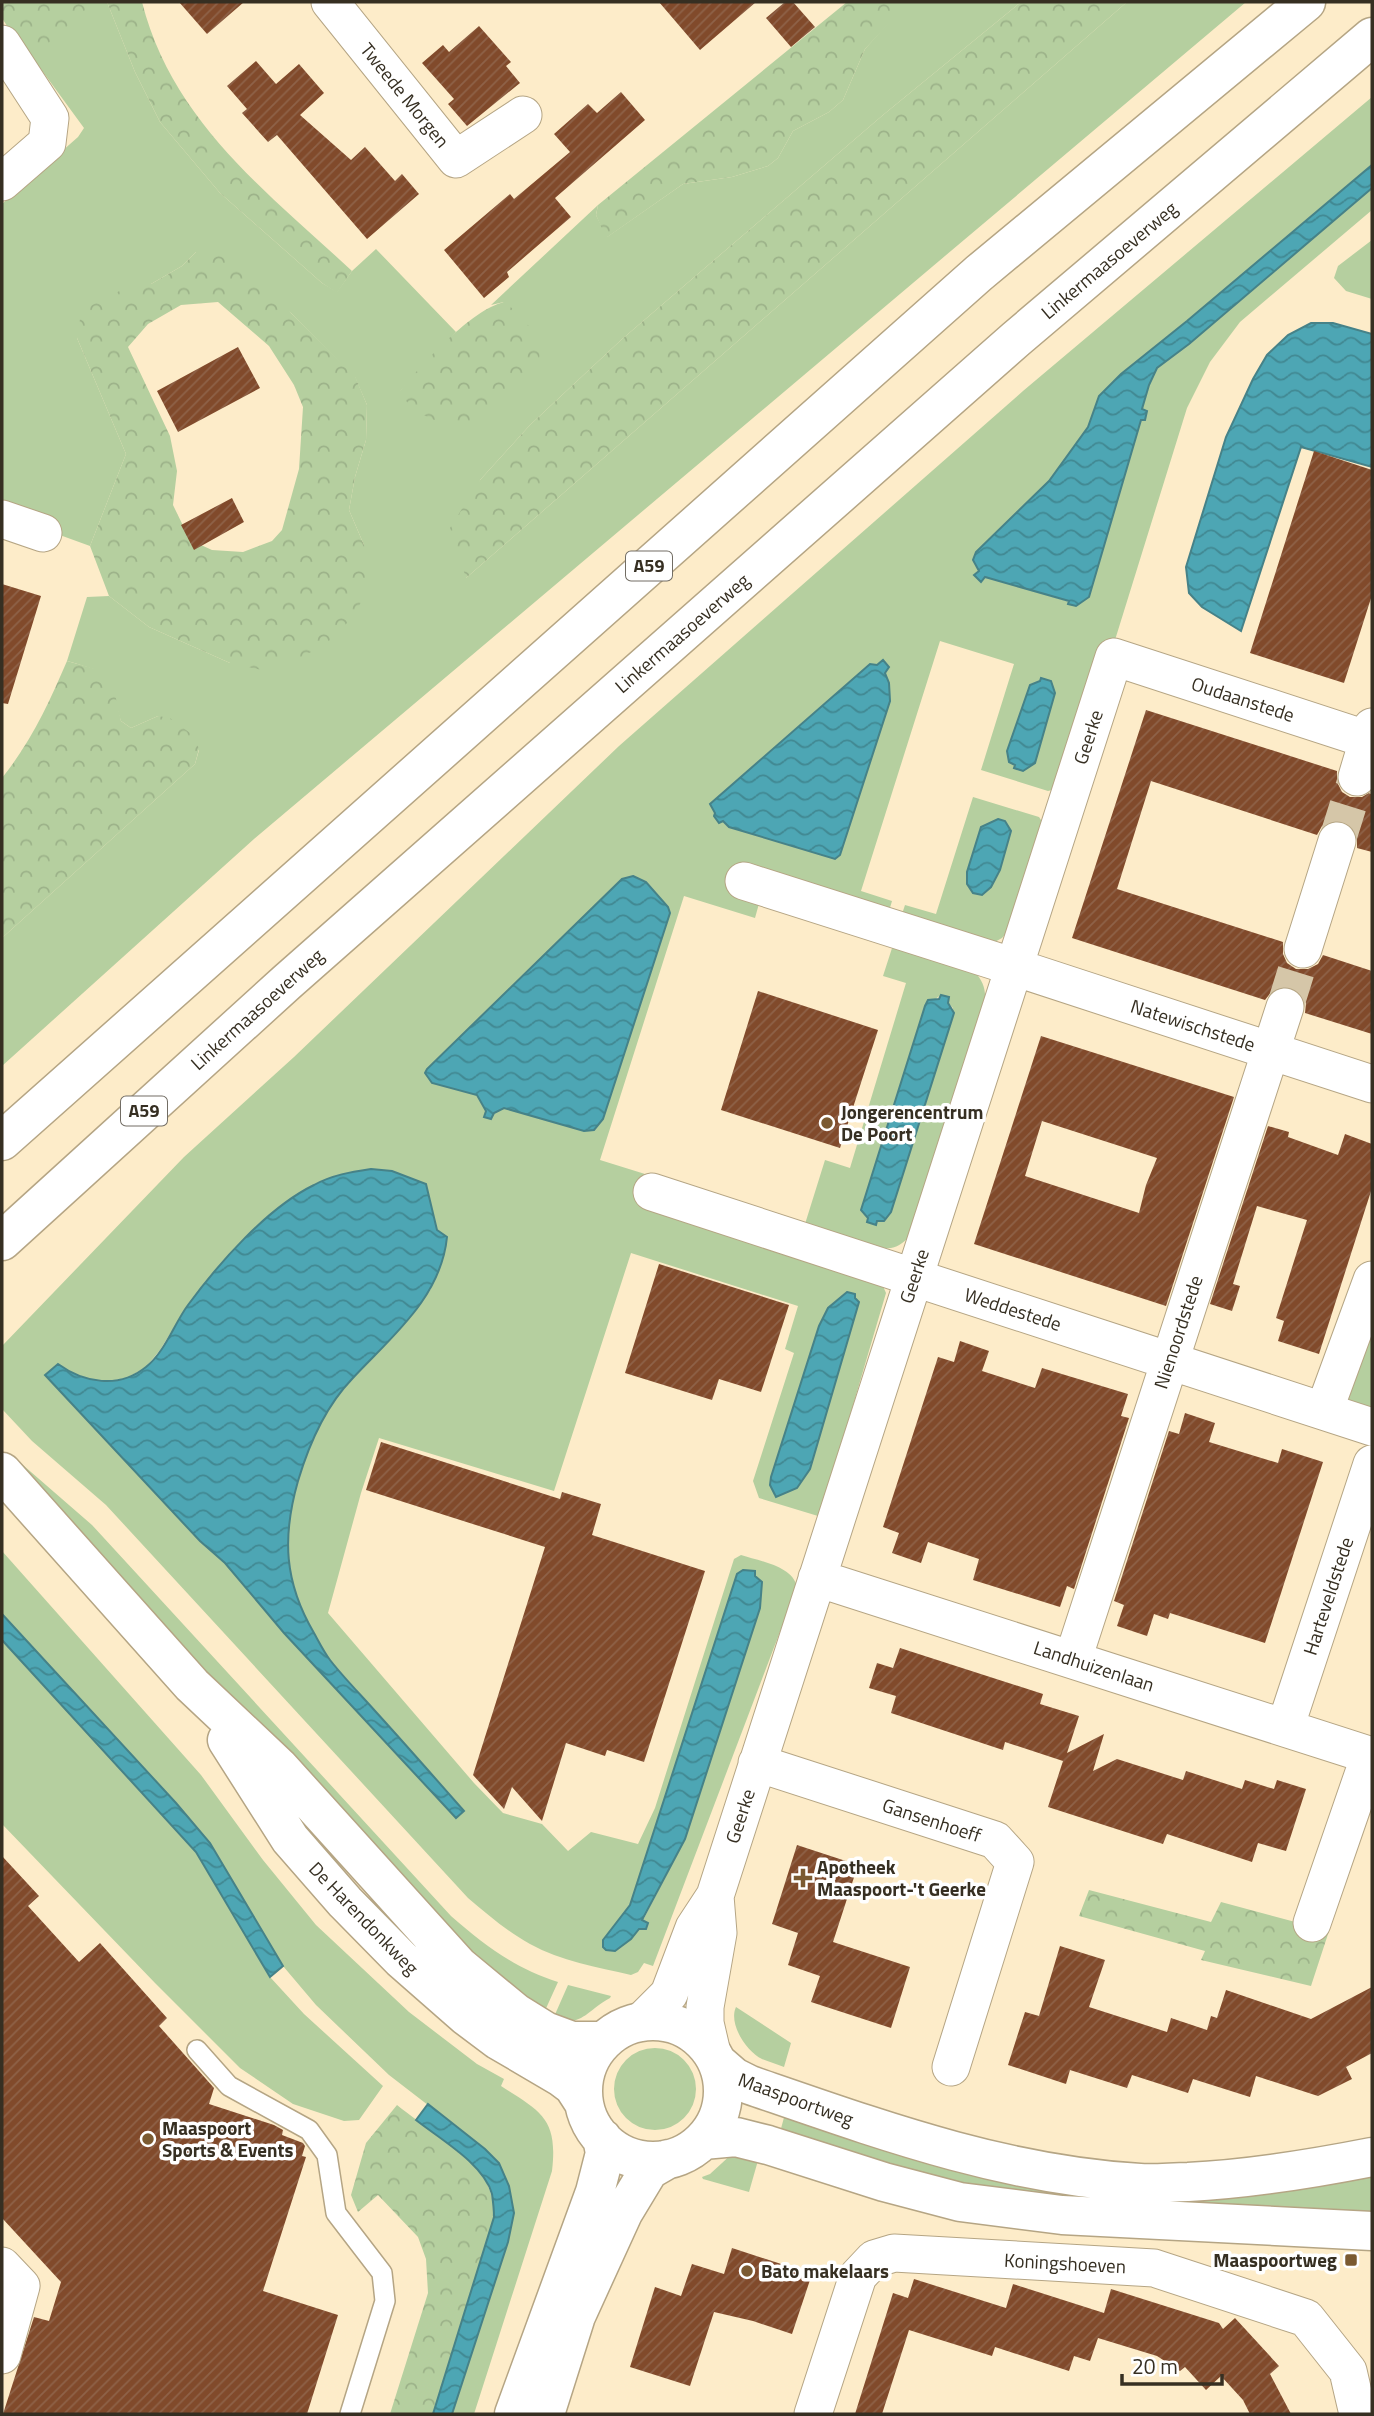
<svg xmlns="http://www.w3.org/2000/svg" width="1374" height="2416" font-family="'Titillium Web',sans-serif">
<style>
.green{fill:#b5cf9f;fill-rule:evenodd}
.forest{fill:url(#forest-crowns);fill-rule:evenodd}
.water{fill:url(#water-waves);stroke:#468288;stroke-width:2}
.building{fill:url(#building-hatch);fill-rule:evenodd}
.lines{fill:none;stroke-linecap:round;stroke-linejoin:round}
.street-tunnel{stroke:#d5c6a8;stroke-width:37;stroke-dasharray:37 18;stroke-linecap:butt}
.lane-casing{stroke:#b5a584;stroke-width:22}
.street-casing{stroke:#b5a584;stroke-width:39}
.secondary-casing{stroke:#b5a584;stroke-width:41}
.highway-casing{stroke:#b5a584;stroke-width:41}
.lane{stroke:#fff;stroke-width:19}
.street{stroke:#fff;stroke-width:37}
.secondary{stroke:#fff;stroke-width:38}
.highway{stroke:#fff;stroke-width:38}
.poi-dot{fill:#7b5a31;stroke:#fff;stroke-width:2.5}
.labels{text-anchor:middle;stroke-width:7;stroke-linejoin:round;paint-order:stroke}
.shield{fill:#fff;stroke:#726d64;stroke-width:2}
.shield-label{font-size:18px;font-weight:bold;fill:#362f22}
.street-label{font-size:19px;fill:#362f22;stroke:#fff}
.poi-label{font-size:19px;font-weight:bold;fill:#362f22;stroke:#fff;text-anchor:start}
</style>
<defs>
<pattern id="forest-crowns" width="20" height="18" patternUnits="userSpaceOnUse" patternTransform="scale(1.75)"><rect width="20" height="18" fill="#b5cf9f"/><path d="M2 6a3 3 0 1 1 6 0M12 15a3 3 0 1 1 6 0" fill="none" stroke="#9cb289"/></pattern>
<pattern id="water-waves" width="16" height="10" patternUnits="userSpaceOnUse" patternTransform="scale(1.75)"><rect width="16" height="10" fill="#4da6b4"/><path d="M0 5q4-4 8 0t8 0" fill="none" stroke="#418892"/></pattern>
<pattern id="building-hatch" width="6" height="6" patternUnits="userSpaceOnUse" patternTransform="scale(1.75)"><rect width="6" height="6" fill="#814a2b"/><path d="M-1 1l2-2M0 6l6-6M5 7l2-2" fill="none" stroke="#8e6248"/></pattern>
</defs>
<rect width="100%" height="100%" fill="#fdecc9"/>
<path class="green" d="M2 2H107L135 72 160 122 220 193 322 283 337 292 352 271 376 249 456 332 400 391 504 302 491 305 598 205 596 215 607 237 683 184 732 177 768 166 778 158 793 131 829 112 843 100 865 49 907 2H1021L883 115 621 340 530 425 480 480 466 578 1127 2H1246L254 839 2 1066V938L195 764 199 750 158 716 131 728 121 721C107 672 119 676 67 661L87 597 109 596 149 627 230 663 364 545 349 510 355 477 366 440 367 405 355 377 291 313 196 252 182 266 151 284 77 338 126 454 90 546 2 514V204L78 137 84 128 2 16Z
M1372 97V165L1187 321 1121 374 1099 396 1088 427 1049 481 976 552 979 571 975 575 981 581 985 577 1077 604 1089 597 1141 420H1145L1147 411 1142 410 1149 385 1157 368 1189 344 1372 188V210L1240 322 1210 362 1187 408 1115 640 1052 790 1048 791 981 770 1014 664 940 641 861 891 892 901 889 911 760 900 755 918 684 896 600 1160 645 1174 636 1202 873 1276 882 1284 886 1293 821 1514 818 1516 759 1498 753 1481 794 1353 785 1349 798 1306 631 1253 554 1491 379 1438 361 1493 328 1613 474 1783 503 1813 542 1824 568 1851 591 1832 638 1844 655 1808 734 1559 741 1555C759 1561 793 1566 797 1587L653 1966 644 1963 638 1972 631 1975C597 1967 561 1961 530 1944 508 1932 488 1915 468 1898L106 1505 32 1441 2 1409V1346L184 1157 294 1057 619 746 1023 391ZM883 660 885 672 719 822 714 816 715 813 711 803 870 664 877 665ZM1051 685 1054 690 1022 770 1015 768ZM622 879 641 881 670 913 603 1119 594 1130 584 1131 504 1108 494 1113 491 1119 477 1095 425 1073ZM430 1199 437 1230 431 1289 404 1325 349 1381 321 1419 301 1469 290 1509 287 1542 291 1582 303 1615 329 1659 464 1811 456 1818 284 1633 225 1563 200 1541 45 1375 58 1364 73 1375 103 1382 127 1378 146 1367 160 1350 187 1306 223 1261 270 1215ZM846 1295 786 1492 774 1496V1491L770 1485 771 1477 819 1326C825 1313 831 1300 846 1295ZM685 1839 639 1928 631 1939 615 1951 606 1950 603 1947V1940Z
M1372 240V299L1346 291 1334 278 1338 266Z
M973 797 1039 817 1043 823 1008 931 1002 938 993 943 902 914 905 905 936 914ZM998 819 1005 821V824L988 890H973Z
M893 945 974 971C983 981 986 989 985 1002L910 1236C902 1244 896 1249 885 1248L805 1224 825 1160 850 1168 906 983 883 976ZM941 995 949 997 948 1003 953 1008 868 1218 861 1210 925 1006Z
M1372 1310V1411L1344 1401Z
M16 1459 92 1525 451 1916C484 1945 516 1969 558 1982L543 2015 524 2002 393 1878 15 1460Z
M2 1551 201 1775 263 1860 316 1925 409 2012 477 2064 504 2079 501 2086C542 2112 558 2119 552 2171L474 2414H452L508 2242 485 2149 389 2075 316 2005 283 1966 210 1843 176 1803 2 1614Z
M2 1640 196 1852 270 1977 304 2014 383 2086 359 2120 344 2121 293 2104 240 2068 155 1983 2 1824Z
M568 1985 611 1996 610 1998C586 2011 583 2027 553 2019Z
M736 2007 791 2043 784 2067C777 2064 769 2062 762 2059 747 2052 728 2024 736 2007Z
M614 2089a41 41 0 1 1 82 0a41 41 0 1 1-82 0Z
M786 2110 974 2169 1372 2170V2218L966 2191 779 2136Z
M734 2152 759 2157 749 2192 703 2179 702 2177 710 2174Z"/>
<path class="forest" d="M2 2H94L29 61 2 18Z
M107 2H142C172 121 266 191 352 271L337 293 322 283 220 193 160 122 135 72Z
M847 2 908 3 865 49 843 100 829 112 793 131 778 158 768 166 732 177 683 184 606 238 596 215 598 205Z
M1021 2H1127L466 578 450 528 480 480 530 425 621 340 883 115Z
M208 249 229 256 291 313 355 376 367 405 366 440 355 477 349 510 364 545 370 573 368 589 353 617 325 645 271 672 230 663 149 627 109 596 90 546 126 454 77 338 80 319 90 306 141 280 151 284 182 266 196 252ZM218 302 269 346 294 385 303 407 299 469 282 530 272 541 243 552 212 550 190 540 173 505 177 471 170 436 128 347 148 324 181 305Z
M504 302C524 317 549 343 536 370 532 379 521 387 514 395 503 407 486 421 469 424 444 428 410 414 400 391 422 364 471 310 504 302Z
M67 661 103 671 112 681 121 721 131 728 158 716 170 718 194 736 199 749 195 764 2 938V778C31 742 49 703 67 661Z
M1089 1890 1211 1922 1221 1902 1329 1931 1311 1986 1201 1960 1205 1951 1079 1916Z
M397 2105C418 2122 474 2159 485 2180 492 2192 493 2203 495 2217L433 2414H390L428 2293 426 2259 418 2237 378 2195 358 2212 351 2195 366 2143Z"/>
<path class="water" d="M1372 165V188L1189 344 1157 368 1149 385 1142 409 1147 411 1145 420H1141L1089 597 1076 606 1068 604 1069 601 985 577 981 582 974 575 979 571 973 560 976 552 1049 481 1088 427 1099 396 1121 374 1187 321Z
M1311 323H1333L1372 334V467L1301 447 1241 631 1202 607 1189 593 1186 567 1226 437 1253 379 1267 355 1288 335Z
M883 660 889 667 885 673 889 683 890 701 840 855 835 859 729 827 723 821 719 823 714 816 715 813 710 804 870 664 877 665Z
M1041 678 1051 681 1055 693 1035 763 1023 771 1014 768 1015 765 1009 762 1007 751 1030 685 1040 681Z
M998 819 1005 821 1011 831 1000 870 991 887 982 895 973 893 967 884V872L981 827Z
M633 876 646 882 668 907 670 913 603 1119 594 1130 584 1131 504 1108 494 1113 491 1119 484 1117 486 1111 477 1095 432 1083 425 1073 427 1069 622 879Z
M941 995 949 997 948 1003 954 1013 891 1212 884 1221H877L876 1225 867 1222 868 1218 861 1210 925 1006 928 1000 939 999Z
M371 1169 392 1171 426 1184 437 1230 447 1237C441 1298 391 1337 352 1379 325 1407 309 1444 298 1481 282 1537 284 1582 314 1633 319 1642 324 1652 330 1660 344 1678 361 1695 376 1712 406 1745 435 1778 464 1811L456 1818 284 1633 225 1563 200 1541 45 1375 58 1364C84 1383 119 1389 146 1367 165 1352 174 1324 188 1305 219 1263 267 1208 314 1185 332 1175 351 1172 371 1169Z
M847 1292 855 1294V1298L859 1302 810 1469 797 1488 776 1497 770 1485 771 1477 819 1326 828 1308Z
M743 1570 755 1571V1576L762 1582 760 1608 685 1839 642 1920 648 1923 646 1929H639L631 1939 615 1951 606 1950 603 1947V1940L630 1905 737 1574Z
M2 1614 176 1803 210 1843 283 1966 270 1977 196 1852 2 1640Z
M428 2104 485 2149 499 2163 509 2186 514 2213 508 2242 452 2414H433L494 2217C494 2209 493 2201 492 2194 484 2164 440 2139 416 2120Z"/>
<path class="building" d="M179 2H244L207 34Z
M659 2H756L700 50Z
M785 2H793L815 27 791 47 766 18Z
M479 26 511 62 506 66 520 83 467 126 448 104 454 99 422 63 443 45 449 52Z
M256 61 276 84 299 64 324 93 300 115 351 160 365 147 395 181 402 174 419 194 367 239 277 135 268 142 242 113 247 109 227 86Z
M621 92 645 120 555 198 571 217 507 272 509 277 484 298 444 250 510 194 514 199 570 152 554 134 588 104 597 113Z
M238 347 260 388 178 432 157 391Z
M1314 451 1372 470V595L1344 683 1250 653Z
M232 498 244 522 194 550 181 525Z
M2 584 41 596 8 704 2 703Z
M1146 710 1337 771V782L1342 792 1350 797H1362L1372 791V852L1357 848V836L1353 827 1344 821H1332L1322 826 1317 835 1151 781 1117 889 1283 942V954L1287 963 1296 969H1308L1318 964 1323 955 1372 971V1034L1305 1013 1306 1003 1301 994 1291 987H1280L1272 991 1265 1000 1072 938Z
M758 991 878 1030 840 1148 721 1110Z
M1041 1036 1234 1097 1166 1306 974 1244ZM1042 1121 1157 1158 1146 1185 1139 1213 1025 1176Z
M1268 1126 1289 1132 1288 1137 1338 1155 1345 1134 1372 1144V1188L1319 1354 1278 1341 1284 1321 1276 1318 1307 1220 1257 1206 1233 1284 1240 1286 1232 1311 1210 1304Z
M659 1264 789 1305 761 1392 719 1379 712 1400 625 1373Z
M960 1341 989 1351 982 1371 1035 1388 1042 1368 1128 1394 1121 1416 1129 1418 1074 1589 1067 1586 1060 1607 973 1580 979 1559 928 1542 921 1563 892 1553 899 1533 883 1527 938 1357 954 1362Z
M1185 1413 1215 1423 1209 1442 1278 1463 1282 1449 1323 1462 1265 1643 1170 1613 1168 1619 1154 1614 1147 1636 1117 1626 1124 1605 1114 1601 1169 1431 1179 1434Z
M381 1442 560 1499 562 1492 601 1504 592 1535 705 1571 644 1762 607 1750 605 1756 566 1743 542 1821 512 1787 504 1809 473 1775 545 1547 366 1490Z
M900 1648 1043 1694 1040 1704 1079 1716 1067 1753 1104 1734 1093 1771 1117 1759 1183 1780 1186 1771 1242 1789 1245 1780 1274 1789 1277 1780 1306 1789 1286 1851 1258 1843 1252 1862 1167 1834 1163 1844 1048 1807 1063 1761 1005 1742 1003 1750 891 1713 896 1696 869 1688 877 1663 893 1668Z
M797 1845 858 1865 833 1942 910 1967 891 2028 811 2002 820 1976 788 1965 798 1933 772 1924Z
M2 1856 39 1896 28 1906 79 1962 100 1943 167 2018 159 2026 214 2088 209 2104 274 2125 283 2130 282 2135 303 2143 305 2146 302 2156 306 2157 263 2291 338 2315 307 2414H3L34 2317 49 2321 61 2282 2 2218Z
M1060 1946 1105 1960 1089 2007 1167 2032 1171 2018 1207 2030 1211 2016 1217 2018 1226 1990 1311 2019 1372 1987V2053L1346 2067 1352 2079 1318 2096 1256 2076 1250 2097 1193 2079 1188 2093 1132 2075 1127 2088 1070 2070 1066 2084 1008 2065 1025 2012 1039 2016Z
M732 2248 812 2274 792 2334 753 2321 714 2312 690 2386 630 2367 655 2287 681 2296 692 2264 724 2274Z
M914 2279 1006 2308 1013 2284 1104 2313 1111 2289 1219 2323 1223 2329 1235 2318 1279 2366 1270 2374 1291 2414H1250L1243 2400 1221 2376 1206 2390 1185 2367 1180 2371 1157 2356 1098 2338 1090 2361 1074 2356 1069 2371 995 2347 992 2356 909 2330 882 2414H855L893 2293 908 2298Z"/>
<g class="lines">
<path class="street-tunnel" d="M1337 841 1357 777
M1285 1007 1303 949"/>
<defs>
<path id="lane" d="M197 2050 229 2086 309 2130 327 2155 336 2213 382 2273 385 2301 350 2414"/>
<path id="street" d="M330 2 456 159 523 115
M2 44 50 118 47 143 2 182
M2 519 43 533
M1357 777 1372 727
M744 881 1014 967 1372 1084
M1303 949 1337 841
M652 1192 1372 1427
M1324 1411 1372 1280
M817 1578 1372 1756
M1073 1659 1285 1007
M1285 1728 1372 1464
M757 1763 995 1840 1015 1862 951 2067
M1312 1923 1370 1755
M641 2022 669 1994 694 1928 715 1896 1114 657 1372 741
M711 2049 705 2023V2007L718 1933 715 1896
M2 2266 21 2286 2 2355
M813 2414 858 2276 874 2259 894 2253 1154 2268 1306 2318 1348 2371 1358 2414"/>
<path id="secondary" d="M2 1472 192 1685 279 1767 459 1966 516 2013 545 2031 572 2041H604
M227 1740 290 1839 345 1902 401 1959 466 2016 498 2040 561 2077 573 2086 584 2103
M583 2091a70 70 0 1 1 140 0a70 70 0 1 1-140 0Z
M719 2064 734 2077 750 2085C878 2129 1003 2175 1140 2183 1156 2184 1172 2182 1188 2182 1250 2179 1311 2169 1372 2157
M703 2140 736 2137 768 2145 884 2182 960 2202 1062 2215 1372 2231
M514 2414 595 2192 605 2153 602 2138
M545 2414 576 2316 623 2213 649 2170 668 2159"/>
<path id="highway" d="M2 1141 979 273 1306 2
M2 1241 287 982 1016 339 1372 37"/>
</defs>
<use href="#lane" class="lane-casing"/>
<use href="#street" class="street-casing"/>
<use href="#secondary" class="secondary-casing"/>
<use href="#highway" class="highway-casing"/>
<use href="#lane" class="lane"/>
<use href="#street" class="street"/>
<use href="#secondary" class="secondary"/>
<use href="#highway" class="highway"/>
</g>
<g class="poi-dot">
<circle cx="827" cy="1123" r="7"/>
<path d="M799.5 1867.5h7v7h7v7h-7v7h-7v-7h-7v-7h7z"/>
<circle cx="148" cy="2139" r="7"/>
<rect x="1344" y="2253" width="14" height="14" rx="3.5"/>
<circle cx="747" cy="2271" r="7"/>
</g>
<g class="labels">
<g class="shield">
<rect x="626" y="551.5" width="46" height="29" rx="5"/>
<rect x="121" y="1096.5" width="46" height="29" rx="5"/>
</g>
<g class="shield-label">
<text x="649" y="572">A59</text>
<text x="144" y="1117">A59</text>
</g>
<g class="street-label">
<text transform="translate(405 95) rotate(51)" y="7">Tweede Morgen</text>
<text transform="translate(1109 260) rotate(-40)" y="7">Linkermaasoeverweg</text>
<text transform="translate(682 633) rotate(-41)" y="7">Linkermaasoeverweg</text>
<text transform="translate(1243 699) rotate(18)" y="7">Oudaanstede</text>
<text transform="translate(1088 737) rotate(-72)" y="7">Geerke</text>
<text transform="translate(257 1009) rotate(-42)" y="7">Linkermaasoeverweg</text>
<text transform="translate(1193 1025) rotate(18)" y="7">Natewischstede</text>
<text transform="translate(914 1276) rotate(-72)" y="7">Geerke</text>
<text transform="translate(1013 1309) rotate(18)" y="7">Weddestede</text>
<text transform="translate(1178 1332) rotate(-72)" y="7">Nienoordstede</text>
<text transform="translate(1328 1596) rotate(-72)" y="7">Harteveldstede</text>
<text transform="translate(1094 1666) rotate(18)" y="7">Landhuizenlaan</text>
<text transform="translate(740 1816) rotate(-72)" y="7">Geerke</text>
<text transform="translate(932 1820) rotate(18)" y="7">Gansenhoeff</text>
<text transform="translate(364 1918) rotate(46)" y="7">De Harendonkweg</text>
<text transform="translate(796 2099) rotate(20)" y="7">Maaspoortweg</text>
<text transform="translate(1065 2263) rotate(3)" y="7">Koningshoeven</text>
</g>
<g class="poi-label">
<text x="841" y="1119">Jongerencentrum<tspan x="841" dy="22">De Poort</tspan></text>
<text x="817" y="1874">Apotheek<tspan x="817" dy="22">Maaspoort-'t Geerke</tspan></text>
<text x="162" y="2135">Maaspoort<tspan x="162" dy="22">Sports &amp; Events</tspan></text>
<text x="1337" y="2267" text-anchor="end">Maaspoortweg</text>
<text x="761" y="2278">Bato makelaars</text>
</g>
</g>
<rect width="1374" height="2416" fill="none" stroke="#362f22" stroke-width="7"/>
<path d="M1122 2374v10h100v-10" fill="none" stroke="#362f22" stroke-width="3.5"/>
<text x="1132" y="2374" font-size="21" fill="#362f22" stroke="#ffffff" stroke-width="5" paint-order="stroke">20 m</text>
</svg>
